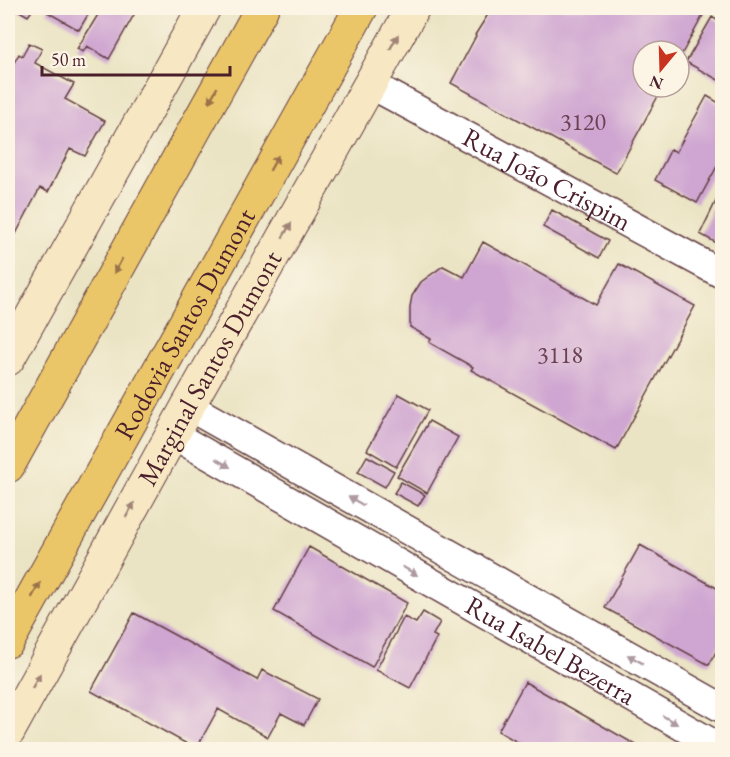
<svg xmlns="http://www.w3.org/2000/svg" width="730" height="757" font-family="'EB Garamond',serif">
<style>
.building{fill:#cfa6d1}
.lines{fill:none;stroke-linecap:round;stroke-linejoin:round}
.minor-casing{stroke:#623d42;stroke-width:31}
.secondary-casing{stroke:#623d42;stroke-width:35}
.trunk-casing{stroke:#623d42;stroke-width:35}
.minor{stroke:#fff;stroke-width:28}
.secondary{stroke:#f7e8c3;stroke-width:33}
.trunk{stroke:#ebc669;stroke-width:33}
.oneway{fill:#a08477}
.oneway2{fill:#9a724a}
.oneway3{fill:#ae9aa0}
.labels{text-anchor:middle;stroke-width:5;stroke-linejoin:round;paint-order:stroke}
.number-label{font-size:24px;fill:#6b4154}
.street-label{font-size:27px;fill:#4a1f2b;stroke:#fcf5e5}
</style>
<rect width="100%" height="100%" fill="#fcf5e5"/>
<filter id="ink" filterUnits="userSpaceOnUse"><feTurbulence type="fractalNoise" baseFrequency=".0167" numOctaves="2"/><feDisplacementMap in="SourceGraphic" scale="12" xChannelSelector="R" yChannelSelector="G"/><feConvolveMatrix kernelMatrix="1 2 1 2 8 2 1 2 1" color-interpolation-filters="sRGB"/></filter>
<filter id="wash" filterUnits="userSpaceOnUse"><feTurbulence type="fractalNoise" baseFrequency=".008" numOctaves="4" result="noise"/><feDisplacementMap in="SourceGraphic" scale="24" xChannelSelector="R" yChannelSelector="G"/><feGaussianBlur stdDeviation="1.35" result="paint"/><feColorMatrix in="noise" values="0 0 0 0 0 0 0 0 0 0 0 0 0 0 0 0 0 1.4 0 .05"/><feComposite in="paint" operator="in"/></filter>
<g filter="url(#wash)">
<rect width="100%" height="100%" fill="#ebe4c4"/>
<g id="blocks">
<path class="building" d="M14 8H34L28 16Z
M50 8H92L79 30 47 12Z
M102 8H130L136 11 109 59 87 46 83 52 77 49Z
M492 8H707L679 59V51H643V87H663L616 173 451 83 476 36 475 35Z
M712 17 722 23V82L686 62Z
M29 43 42 49 35 63 74 84 65 99 105 121 85 156 70 149 48 192 40 188 8 249V67L10 69 19 54 22 56Z
M707 96 719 103 722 97V157L697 203 655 180 671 149 676 152Z
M718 197 722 200V246L700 234Z
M552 210 608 241 599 258 543 227Z
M483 242 596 305 619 264 695 306 616 450 471 370 473 367 430 343 429 342 431 339 410 327V307L412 296 421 282 443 266 464 277Z
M399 394 428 410 396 467 367 450Z
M429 421 458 437 427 493 397 476Z
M367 456 394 471 385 487 358 472Z
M401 482 425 495 418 506 394 493Z
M640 545 722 591V640L709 665 605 608Z
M309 547 407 603 372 667 274 611Z
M423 612 440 622 433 635 437 637 410 688 376 670 404 617 416 623Z
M134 613 257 680 262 670 318 699 304 725 281 713 268 737 218 709 196 749 91 691Z
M525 682 645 750H531L498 731Z"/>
</g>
</g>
<g filter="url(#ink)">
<use href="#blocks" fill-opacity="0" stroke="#623d42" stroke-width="1.5"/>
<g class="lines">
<defs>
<g id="minor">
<path id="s1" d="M370 84 722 274"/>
<path d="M188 406 722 708"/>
<path id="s2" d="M172 434 722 749"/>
</g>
<g id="secondary">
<path d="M8 359 204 8"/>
<path id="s3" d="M8 732 188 406 413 8"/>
</g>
<g id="trunk">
<path d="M8 466 262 8"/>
<path id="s4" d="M8 641 361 8"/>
</g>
</defs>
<use href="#minor" class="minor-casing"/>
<use href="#secondary" class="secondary-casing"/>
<use href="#trunk" class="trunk-casing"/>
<use href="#minor" class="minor"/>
<use href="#secondary" class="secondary"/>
<use href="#trunk" class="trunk"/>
</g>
<defs><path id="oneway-solid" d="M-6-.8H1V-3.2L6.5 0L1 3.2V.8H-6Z" transform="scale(1.5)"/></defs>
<g class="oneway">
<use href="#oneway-solid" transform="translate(394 42) rotate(-61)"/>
<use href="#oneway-solid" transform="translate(287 230) rotate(-60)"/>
<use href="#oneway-solid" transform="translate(130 510) rotate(-61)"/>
<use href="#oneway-solid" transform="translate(36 681) rotate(-61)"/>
</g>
<g class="oneway2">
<use href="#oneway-solid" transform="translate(213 95) rotate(119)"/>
<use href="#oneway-solid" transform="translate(274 163) rotate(-61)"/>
<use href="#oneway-solid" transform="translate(118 266) rotate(119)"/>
<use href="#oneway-solid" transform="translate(36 590) rotate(-61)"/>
</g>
<g class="oneway3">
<use href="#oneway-solid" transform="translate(223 463) rotate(30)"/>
<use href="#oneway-solid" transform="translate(356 501) rotate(-150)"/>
<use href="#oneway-solid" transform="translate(410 571) rotate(30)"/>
<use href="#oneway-solid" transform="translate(635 659) rotate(-151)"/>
<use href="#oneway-solid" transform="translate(670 720) rotate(30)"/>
</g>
</g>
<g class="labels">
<g class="number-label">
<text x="583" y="130">3120</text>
<text x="560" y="363">3118</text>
</g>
<g class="street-label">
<text dy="9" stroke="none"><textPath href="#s1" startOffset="201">Rua João Crispim</textPath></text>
<text dy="9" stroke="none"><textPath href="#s4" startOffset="363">Rodovia Santos Dumont</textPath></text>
<text dy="9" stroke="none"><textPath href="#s3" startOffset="416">Marginal Santos Dumont</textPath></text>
<text dy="9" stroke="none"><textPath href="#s2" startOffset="436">Rua Isabel Bezerra</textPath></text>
</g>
</g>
<rect width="730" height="757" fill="none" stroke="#fcf5e5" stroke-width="30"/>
<g transform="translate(661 69) rotate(199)"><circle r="28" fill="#fcf5e5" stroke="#b59f9b" stroke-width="1.5"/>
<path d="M0-4.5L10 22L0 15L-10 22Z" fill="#c8321e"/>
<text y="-9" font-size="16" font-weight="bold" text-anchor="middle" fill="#4a1f2b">N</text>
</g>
<path d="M42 66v9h188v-9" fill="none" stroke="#4a1f2b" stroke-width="3"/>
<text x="51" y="66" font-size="18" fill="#4a1f2b" stroke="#fcf5e5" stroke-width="4.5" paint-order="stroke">50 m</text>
</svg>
